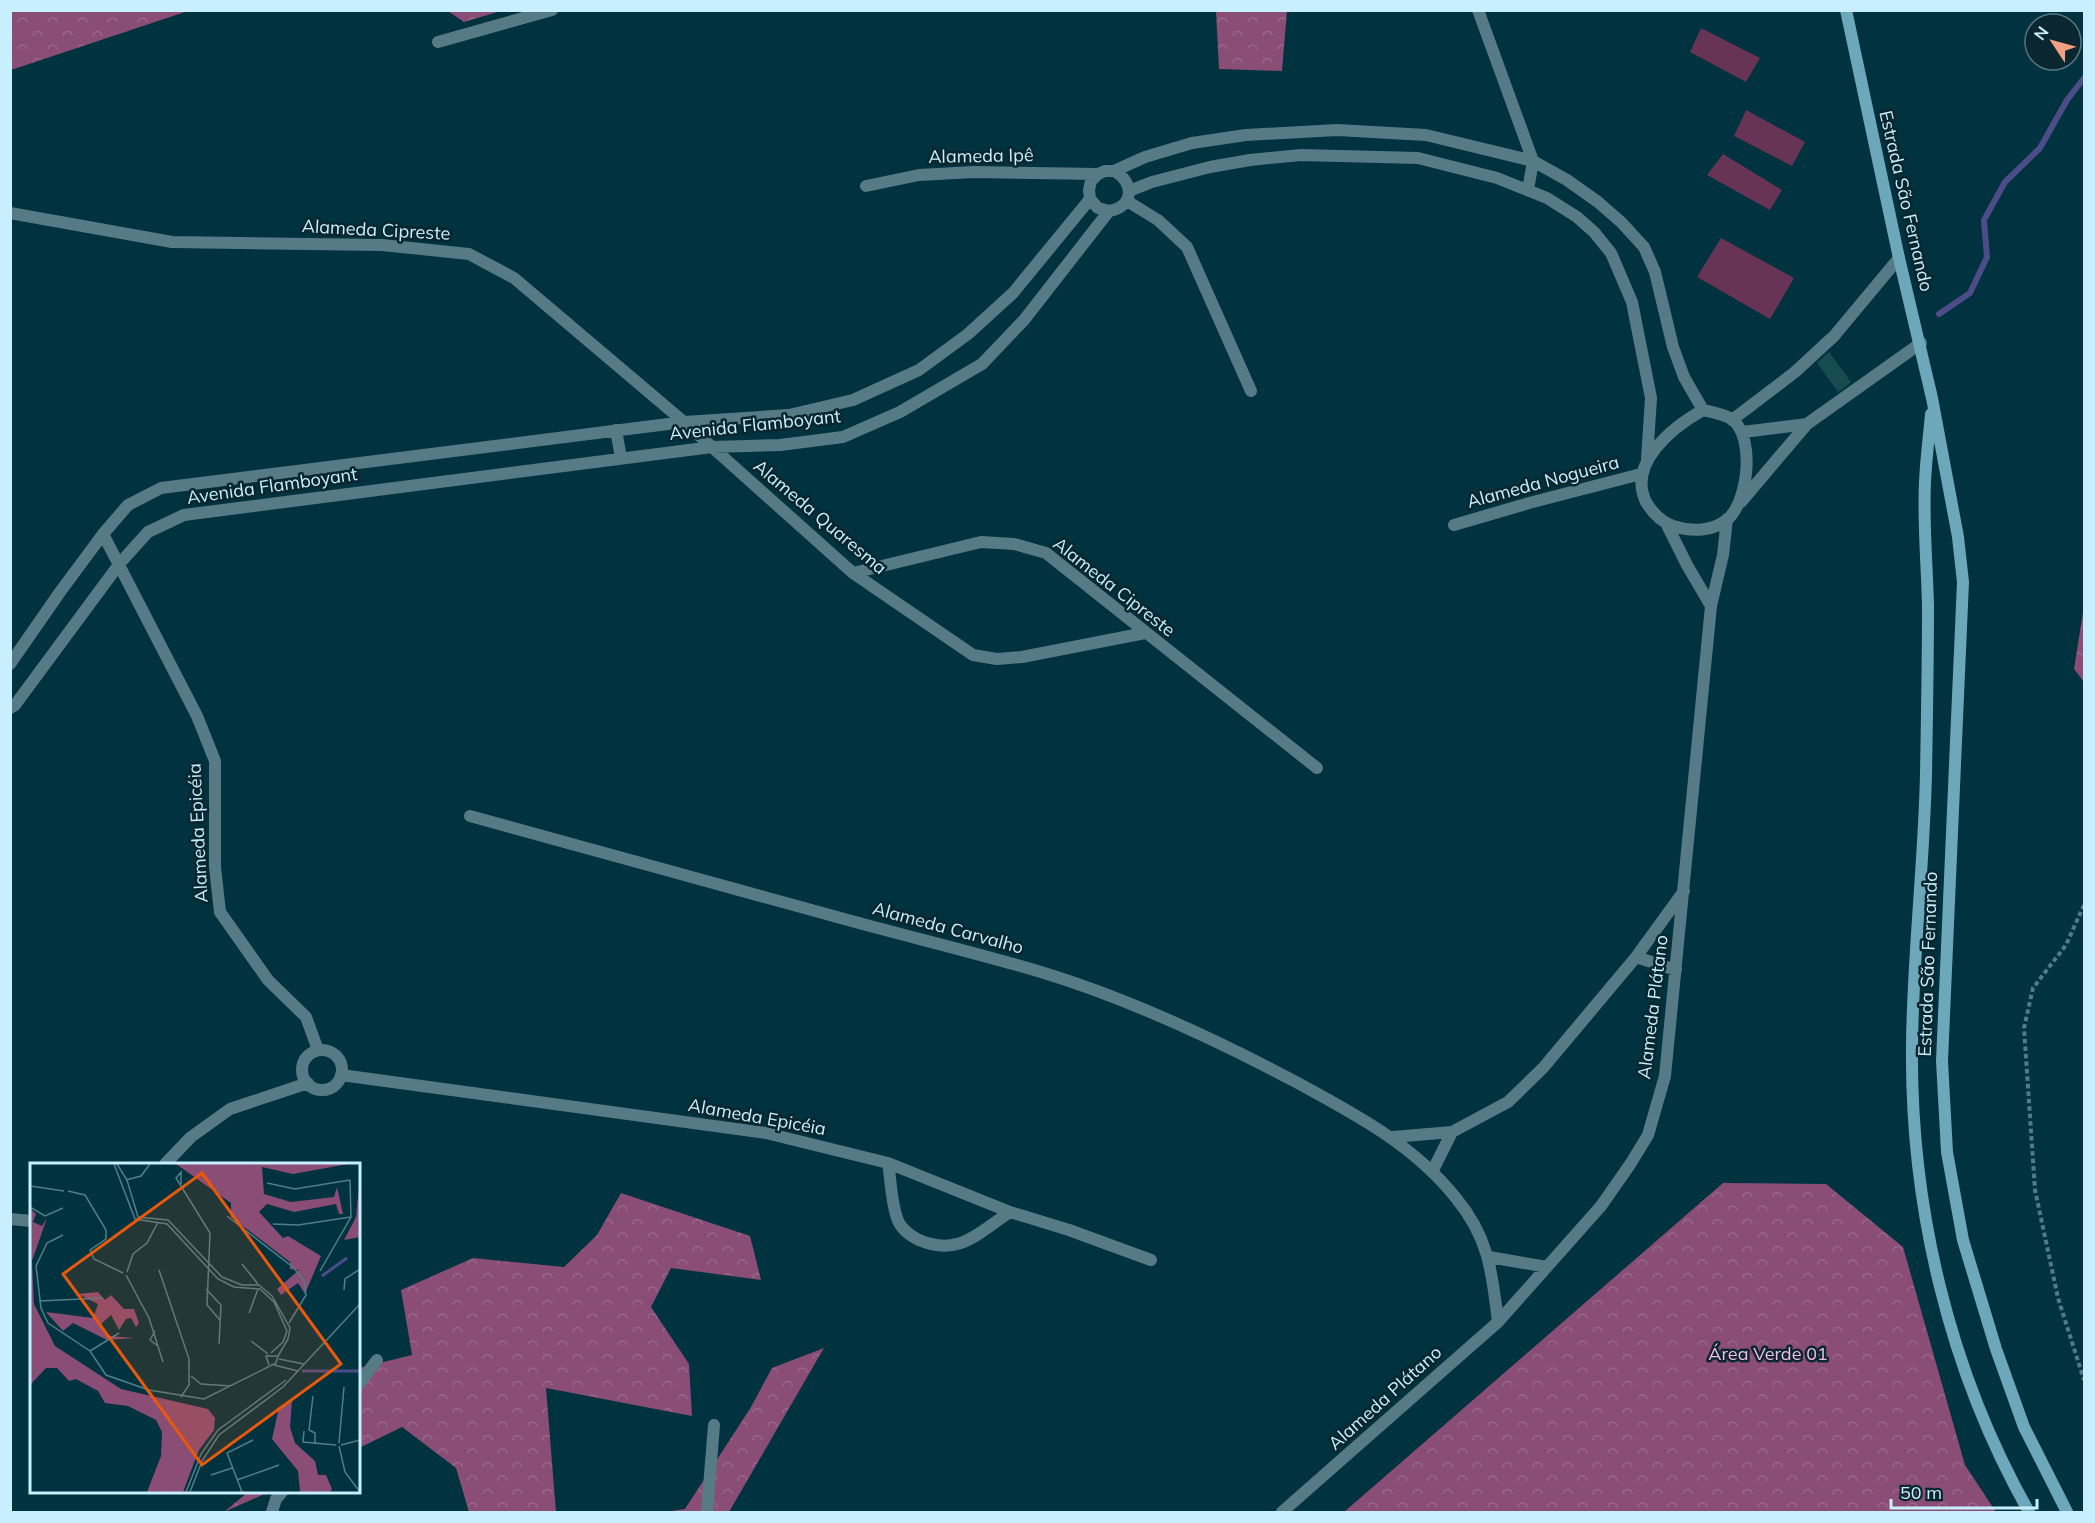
<svg xmlns="http://www.w3.org/2000/svg" width="2095" height="1523" font-family="Mulish,sans-serif">
<style>
.forest{fill:url(#forest-crowns)}
.park{fill:#673456}
.lines{fill:none;stroke-linecap:round;stroke-linejoin:round}
.stream{stroke:#4b4c88;stroke-width:6}
.building{fill:#164c50}
.path{stroke:#4e7c8a;stroke-width:4;stroke-dasharray:4.5 3;stroke-linecap:butt}
.street{stroke:#577a87;stroke-width:12}
.secondary{stroke:#6da7ba;stroke-width:12}
.labels{text-anchor:middle;stroke-width:5;stroke-linejoin:round;paint-order:stroke}
.street-label{font-size:18px;fill:#c7effd;stroke:#0a262f}
.park-label{font-size:18px;fill:#f6bee1;stroke:#0a262f}
.inset-river{fill:none;stroke:#4b4c88;stroke-width:3}
.inset-road{fill:none;stroke:#507e8b;stroke-width:1.5}
.view{fill:#e8590c;fill-opacity:0.15;stroke:#e8590c;stroke-width:3}
.inset-edge{fill:none;stroke:#c7effd;stroke-width:3}
</style>
<defs>
<pattern id="forest-crowns" width="20" height="18" patternUnits="userSpaceOnUse" patternTransform="scale(1.5)"><rect width="20" height="18" fill="#8a4d75"/><path d="M2 6a3 3 0 1 1 6 0M12 15a3 3 0 1 1 6 0" fill="none" stroke="#99678a"/></pattern>
</defs>
<rect width="100%" height="100%" fill="#00323f"/>
<path class="forest" d="M11 10H188V11L11 70Z
M448 11H501L464 22Z
M1216 11H1287L1282 71 1219 69Z
M2084 606V682L2074 669Z
M1723 1183 1826 1184 1903 1247 1965 1465 1996 1512H1344Z
M621 1193 750 1236 761 1280 671 1268 651 1307 689 1364 692 1416 546 1388 556 1512H469L456 1468 402 1427 359 1448V1368L412 1355 401 1290 473 1258 564 1267 597 1235Z
M824 1348 729 1512H664L685 1509 751 1407 772 1368Z
M248 1492H269L224 1512Z"/>
<path class="park" d="M1701 28 1760 58 1746 82 1690 52Z
M1746 110 1805 142 1792 166 1734 136Z
M1723 154 1782 190 1770 210 1707 175Z
M1721 238 1794 278 1770 319 1697 277Z"/>
<g class="lines">
<path class="stream" d="M1939 314 1970 293 1987 257 1984 220 2005 182 2040 148 2067 100 2084 78"/>
</g>
<path class="building" d="M1829 352 1851 382 1838 392 1817 363Z"/>
<g class="lines">
<path class="path" d="M2084 905 2066 945 2033 988 2024 1028 2035 1190 2058 1298 2084 1380"/>
<path class="street" d="M1478 10 1533 161 1528 190
M438 42 552 10
M866 186 919 175 974 172 1098 174
M1129 191 1152 182 1210 167 1250 160 1301 155 1418 158 1497 178 1547 198 1577 217 1594 232 1611 253 1632 302 1651 398 1647 459
M1127 201 1158 220 1187 247 1251 391
M1109 211 1098 208 1090 199 1089 190 1091 181 1098 174 1105 171H1114L1145 157 1192 143 1246 135 1337 130 1426 135 1533 161 1567 180 1598 202 1621 222 1644 247 1655 272 1673 347 1684 377 1703 410
M10 213 172 242 382 245 469 254 514 278 684 422 853 573 973 655 997 659 1022 657 1145 633
M1703 410C1712 412 1725 414 1733 420 1755 439 1748 499 1729 518 1714 532 1691 532 1673 526 1662 522 1652 512 1646 502 1627 463 1673 427 1703 410Z
M1732 420 1795 372 1834 336 1899 258
M616 430 621 458
M1743 432 1807 424
M1741 502 1807 424 1921 343
M1666 523 1687 565 1711 606
M1454 525 1529 503 1641 474
M103 534 197 716 215 761V867L220 912 268 980 306 1017 318 1050
M853 573 981 542 1014 544 1046 553 1317 768
M10 664 60 592 103 534 128 505 161 488 684 422 789 415 853 400 919 370 968 334 1013 293 1090 199
M10 708 15 705 120 563 148 532 184 515 712 447 780 445 843 437 900 412 982 364 1024 320 1109 211C1134 207 1135 182 1114 171
M470 816C592 850 715 883 837 917 905 936 974 952 1041 972 1130 999 1215 1039 1296 1082 1355 1114 1414 1145 1456 1198 1489 1238 1492 1272 1498 1322
M1636 957 1676 970
M302 1070a20 20 0 1 1 40 0a20 20 0 1 1-40 0Z
M341 1075 766 1133 888 1163 1010 1212 1069 1230 1151 1260
M1393 1137 1452 1132 1508 1102 1543 1068 1636 957 1684 891
M888 1163C891 1181 891 1201 897 1218 900 1228 910 1236 919 1240 959 1257 978 1233 1010 1212
M165 1164 191 1137 230 1109 308 1083
M1432 1172 1452 1132
M10 1219 32 1221
M1489 1257 1547 1267
M358 1385 377 1360
M272 1512 276 1499 282 1492
M707 1512 714 1425
M1282 1512 1498 1322 1601 1206 1631 1163 1648 1135 1665 1076 1711 606 1723 555 1727 519"/>
<path class="secondary" d="M1846 10 1899 258 1932 398 1958 537 1963 582 1942 1061 1947 1152 1963 1240 1996 1349 2024 1427 2067 1512
M1931 414C1929 437 1926 459 1925 482 1923 523 1927 564 1928 605 1928 662 1927 718 1926 774 1924 864 1913 954 1912 1044 1910 1206 1949 1371 2029 1512"/>
</g>
<g class="labels">
<g class="street-label">
<text transform="translate(981 156) rotate(-1)" y="6">Alameda Ipê</text>
<text transform="translate(1906 201) rotate(77)" y="6">Estrada São Fernando</text>
<text transform="translate(376 230) rotate(3)" y="6">Alameda Cipreste</text>
<text transform="translate(755 425) rotate(-6)" y="6">Avenida Flamboyant</text>
<text transform="translate(1543 482) rotate(-15)" y="6">Alameda Nogueira</text>
<text transform="translate(272 486) rotate(-8)" y="6">Avenida Flamboyant</text>
<text transform="translate(820 517) rotate(40)" y="6">Alameda Quaresma</text>
<text transform="translate(1114 587) rotate(38)" y="6">Alameda Cipreste</text>
<text transform="translate(198 833) rotate(-93)" y="6">Alameda Epicéia</text>
<text transform="translate(948 928) rotate(15)" y="6">Alameda Carvalho</text>
<text transform="translate(1928 964) rotate(-88)" y="6">Estrada São Fernando</text>
<text transform="translate(1653 1007) rotate(-83)" y="6">Alameda Plátano</text>
<text transform="translate(757 1117) rotate(10)" y="6">Alameda Epicéia</text>
<text transform="translate(1385 1398) rotate(-42)" y="6">Alameda Plátano</text>
</g>
<g class="park-label">
<text x="1768" y="1360">Área Verde 01</text>
</g>
</g>
<g transform="translate(30 1163)">
<rect width="330" height="330" fill="#00323f"/>
<path d="M146 1H318L263 11 232 4 234 31 261 39 304 34 307 24 313 51H309L306 41 264 49 237 41 229 49 253 75 258 73 291 93 275 131 268 120 251 132 247 126 269 107 260 106V99L201 54V40ZM330 13V74L314 77 326 54ZM0 45 6 51 3 59 12 63 17 55 2 98 4 141 25 183 91 226 178 246 185 255 184 267 169 287 153 329H117L131 293 132 269 126 257 98 243 75 240 68 228 46 216 39 218 27 205H16L0 222ZM68 129 75 137 81 132 94 146H104L109 160 106 164 101 155 96 156 89 167 81 152 70 162 79 173 104 175 77 177 43 160 33 168 16 149 63 155 68 141 48 131ZM262 237 260 264 265 280 285 298 288 312H296L302 326 300 329H270L268 308 242 276 249 244Z" fill="#8a4d75"/>
<path class="inset-river" d="M292 113 317 95M272 208H330"/>
<path class="inset-road" d="M84 1 105 56 137 61 188 116 204 124 230 126 244 139 257 168 253 179 241 190M87 1 97 17 108 54 138 57 192 114 212 122H229L242 133 260 165 258 176 248 193M96 17 111 13 120 1M237 20 265 26 320 17M151 21V9L146 15 180 70 177 142 190 157M0 23 34 28M38 28 55 32 76 67V76L60 87 64 96 93 110M0 44 15 53 33 45M197 53 264 105 274 118 276 132 259 160M243 61 268 62 321 54M33 72 17 80 6 103 11 145 18 160 60 188 76 212 119 227 174 236 246 200 248 193H236L239 202M212 101 228 121M129 107 159 196V222L151 234M290 108 321 54 320 17M97 109 103 91 117 80 128 59M96 112 119 155 133 199M176 126 191 142 189 181M314 127 315 116 330 106M9 138 73 135M219 150 228 126M125 168 120 177 128 183M221 178 238 191M60 188 89 170M249 196 274 201M244 202 268 208M161 213 171 221 201 223M283 233 279 267 285 270V281M274 268 273 279 306 282M309 280 314 224M311 282 330 277M309 283 315 309 330 329M181 312 202 305M207 317 249 302M156 329 171 291 188 267 256 217M160 329 172 298 189 272 253 224 330 141M212 329 197 290 223 277"/>
<path class="view" d="M172 10 311 201 172 302 33 111Z"/>
<rect width="330" height="330" class="inset-edge"/>
</g>
<rect width="2095" height="1523" fill="none" stroke="#c7effd" stroke-width="24"/>
<g transform="translate(2053 42) rotate(306)"><circle r="28" fill="#0a262f" stroke="#567681" stroke-width="1.5"/>
<path d="M0-4.5L10 22L0 15L-10 22Z" fill="#f2a081"/>
<text y="-9" font-size="16" font-weight="bold" text-anchor="middle" fill="#c7effd">N</text>
</g>
<path d="M1891 1499v9h146v-9" fill="none" stroke="#c7effd" stroke-width="3"/>
<text x="1900" y="1499" font-size="18" fill="#c7effd" stroke="#0a262f" stroke-width="4.5" paint-order="stroke">50 m</text>
</svg>
